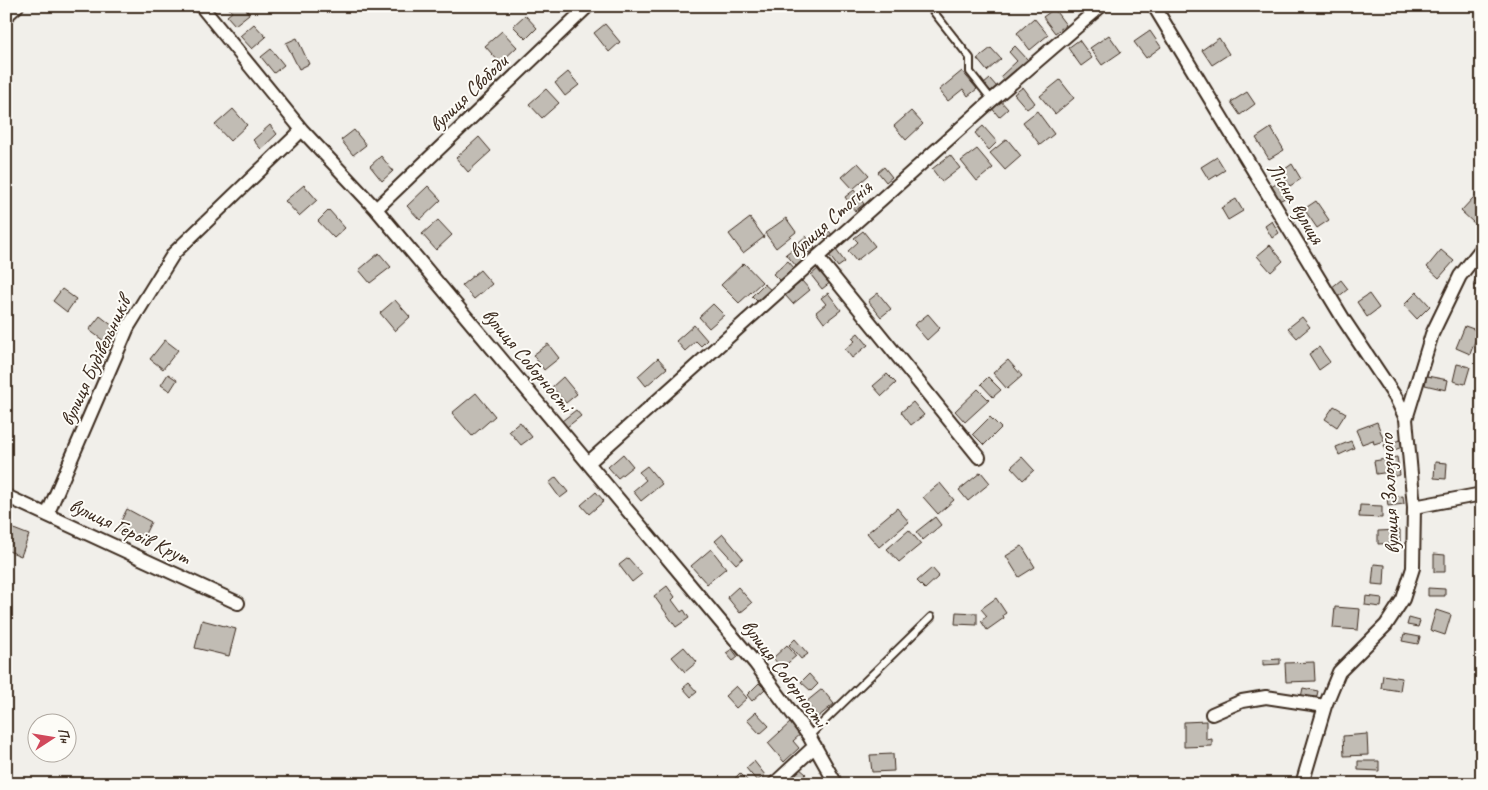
<svg xmlns="http://www.w3.org/2000/svg" width="1488" height="790" font-family="Caveat,sans-serif">
<style>
.building{fill:#c1bcb4;stroke:#3b2a1e}
.lines{fill:none;stroke-linecap:round;stroke-linejoin:round}
.lane-casing{stroke:#3b2a1e;stroke-width:10}
.street-casing{stroke:#3b2a1e;stroke-width:16}
.lane{stroke:#fdfcf7;stroke-width:6}
.street{stroke:#fdfcf7;stroke-width:12}
.labels{text-anchor:middle;stroke-width:4;stroke-linejoin:round;paint-order:stroke}
.street-label{font-size:21px;fill:#3b2a1e;stroke:#fdfcf7}
</style>
<rect width="100%" height="100%" fill="#f1efea"/>
<filter id="ink" filterUnits="userSpaceOnUse"><feTurbulence type="fractalNoise" baseFrequency=".02" numOctaves="2"/><feDisplacementMap in="SourceGraphic" scale="10" xChannelSelector="R" yChannelSelector="G"/><feConvolveMatrix kernelMatrix="1 2 1 2 8 2 1 2 1" color-interpolation-filters="sRGB"/></filter>
<g filter="url(#ink)">
<path class="building" d="M227 6H244L249 14 235 25 227 16 232 12Z
M1054 9 1066 25 1055 33 1043 17Z
M525 15 537 28 526 39 513 26Z
M1034 18 1048 35 1030 50 1017 33Z
M254 24 266 37 252 49 240 36Z
M605 24 620 42 609 52 594 33Z
M502 31 517 47 500 63 485 46Z
M1150 31 1161 47 1146 58 1134 42Z
M1109 35 1121 52 1102 65 1090 48Z
M297 38 309 64 299 69 286 43Z
M1219 38 1229 54 1212 65 1202 50Z
M1079 40 1092 58 1081 66 1068 48Z
M1015 46 1028 60 1005 81 1001 76 1017 61 1009 52Z
M991 48 1001 59 987 71 977 59Z
M271 49 284 65 274 73 261 57Z
M962 71 977 89 968 96 963 89 948 101 939 90Z
M568 72 579 85 565 96 555 83Z
M990 79 997 87 992 92 984 84Z
M1060 80 1074 98 1055 114 1040 96Z
M1023 87 1035 103 1027 109 1014 94Z
M546 89 559 103 542 118 529 104Z
M1247 92 1255 104 1240 115 1231 102Z
M999 99 1008 109 999 117 991 107Z
M233 109 247 125 230 141 215 125Z
M911 111 923 124 906 140 894 126Z
M1037 111 1054 134 1040 145 1023 122Z
M270 125 277 134 261 149 253 140Z
M983 126 997 142 989 150 975 133Z
M1271 128 1284 150 1269 159 1256 138Z
M354 130 366 145 353 155 341 140Z
M479 137 491 151 468 172 456 158Z
M1007 139 1021 156 1005 170 990 153Z
M977 149 993 168 977 181 961 161Z
M950 155 960 168 942 182 932 169Z
M381 156 393 171 382 181 370 166Z
M1217 157 1225 170 1209 180 1201 167Z
M858 163 869 175 853 189 842 177Z
M1292 164 1301 179 1290 186 1281 172Z
M884 167 892 177 886 182 878 172Z
M1278 183 1287 197 1279 201 1271 187Z
M304 185 317 200 299 216 285 201Z
M428 186 441 200 420 220 407 206Z
M854 190 864 204 855 211 845 197Z
M1473 198 1482 206V214L1474 223 1461 211Z
M1236 199 1243 211 1228 220 1221 208Z
M1316 201 1329 220 1317 228 1304 209Z
M329 210 345 228 334 238 318 221Z
M750 218 764 237 743 253 729 234Z
M786 218 796 232 776 248 765 233Z
M438 220 452 235 436 250 422 234Z
M1272 221 1279 233 1272 238 1265 226Z
M827 228 832 235 826 240 821 232Z
M863 231 875 246 856 261 848 251 858 242 854 238Z
M806 236 815 248 809 253 799 242Z
M1270 245 1283 261 1271 272 1257 256Z
M794 248 804 260 796 266 786 254Z
M836 250 845 262 838 267 829 255Z
M1441 250 1454 261 1439 278 1427 267Z
M379 253 391 267 370 283 359 270Z
M788 261 795 269 780 281 773 274Z
M744 263 762 282 739 303 721 285Z
M819 268 831 282 822 289 811 275Z
M480 270 492 284 474 299 462 285Z
M1479 273 1482 275V289L1473 284Z
M1341 280 1348 289 1338 297 1331 288Z
M802 281 810 290 793 304 785 295Z
M764 284 771 290 758 302 752 296Z
M62 289 76 299 67 312 53 301Z
M1417 292 1430 306 1417 319 1404 305Z
M828 293 841 310 824 323 816 312 826 304 821 298Z
M878 293 891 309 881 317 868 301Z
M1369 294 1379 308 1367 317 1357 302Z
M395 300 410 317 395 331 380 313Z
M713 304 724 315 709 328 699 317Z
M928 314 940 328 927 340 914 325Z
M100 316 114 327 104 341 89 330Z
M1302 317 1310 327 1297 338 1288 328Z
M694 325 707 340 701 346 696 341 685 351 676 341Z
M1465 326 1479 331 1470 354 1456 348Z
M858 333 868 345 852 358 845 349 855 341 852 338Z
M165 340 178 350 163 369 150 359Z
M548 344 559 358 544 370 533 355Z
M1319 347 1330 362 1319 370 1309 354Z
M658 358 667 368 646 386 638 376Z
M1008 360 1022 376 1007 389 993 373Z
M1457 364 1470 367 1465 384 1453 381Z
M168 374 177 380 170 391 161 385Z
M887 374 896 383 882 396 873 386Z
M1427 376 1448 380 1446 390 1425 385Z
M563 377 577 394 566 403 552 387Z
M988 377 1001 390 993 397 981 384Z
M978 389 989 400 965 422 955 411Z
M476 393 495 416 472 436 452 413Z
M913 402 924 415 911 425 901 412Z
M1334 406 1346 413 1337 427 1325 419Z
M576 410 581 416 567 427 562 421Z
M990 417 1001 428 984 445 973 434Z
M520 422 532 437 521 445 509 431Z
M1377 422 1384 441 1374 444 1373 440 1362 444 1356 430Z
M1400 440 1402 447 1387 453 1384 445Z
M1351 441 1354 448 1339 455 1336 447Z
M623 454 633 466 618 478 608 467Z
M1022 457 1034 470 1023 480 1011 467Z
M1397 457 1400 475 1390 477V472L1376 474 1374 461Z
M1435 462 1447 463 1446 479 1434 478Z
M647 466 662 484 641 501 633 491 646 480 639 472Z
M981 472 990 483 968 501 959 490Z
M556 477 568 492 560 498 549 483Z
M940 483 954 500 938 514 923 497Z
M596 492 604 501 589 514 581 505Z
M1403 496 1404 504 1388 506 1387 498Z
M1360 505 1382 506V518L1359 517Z
M897 508 909 522 879 547 867 533Z
M127 509 151 522 141 542 117 529Z
M935 517 941 525 923 540 916 532Z
M6 526 29 535 21 556 6 550Z
M909 530 921 544 899 562 887 549Z
M1400 530V543L1378 544V531Z
M723 534 743 558 736 564 715 541Z
M1022 546 1035 567 1019 577 1006 556Z
M711 549 726 568 707 584 691 566Z
M1434 554 1445 555V572H1434Z
M628 558 642 574 632 582 619 565Z
M1374 564 1385 565 1384 585 1372 584Z
M932 568 939 576 925 589 917 581Z
M667 586 675 597 672 600 681 612 684 610 689 618 676 627 654 596Z
M738 587 752 603 740 613 727 597Z
M1428 588 1445 589V596H1428Z
M1366 596 1382 598 1381 607 1365 605Z
M996 598 1006 613 1003 615 1004 618 987 630 981 621 987 616 981 609Z
M1335 607 1360 609 1358 630 1333 628Z
M1436 610 1451 615 1445 635 1430 630Z
M956 612 977 613V625L955 624Z
M1409 618 1420 621 1418 627 1407 625Z
M202 620 236 629 229 656 195 648Z
M1404 634 1420 637 1418 644 1402 641Z
M795 639 808 654 801 659 789 645Z
M787 645 796 656 782 668 773 658Z
M684 647 697 662 685 672 672 657Z
M732 649 738 657 733 661 726 653Z
M1280 659V664L1263 665V660Z
M1314 662 1315 681 1286 682 1285 663Z
M809 674 818 684 811 691 801 682Z
M1383 675 1402 678 1400 691 1381 688Z
M689 683 697 692 691 697 683 688Z
M759 683 765 689 752 701 747 695Z
M736 686 747 698 736 708 725 696Z
M1303 688 1318 691 1316 700 1301 697Z
M822 689 834 704 818 717 806 702Z
M756 712 769 726 760 734 747 720Z
M1206 721V740L1212 739V746L1184 747V722Z
M791 722 802 733 793 741 799 748 784 762 768 743Z
M1367 734 1368 755 1344 756 1343 736Z
M893 754 894 771 872 772 870 755Z
M754 761 765 775 757 781 746 768Z
M1358 761H1379V771L1358 770Z
M799 768 806 774 798 784H785Z
M740 773 751 784H729Z"/>
<g class="lines">
<defs>
<path id="lane" d="M929 6 970 58V72L992 100
M809 736 931 617"/>
<path id="street" d="M201 6 302 130 376 209 755 663 809 736 836 784
M1154 6 1344 320 1396 398 1406 419
M6 16 17 6
M376 209 588 6
M818 258 979 457
M588 463 992 100 1101 6
M6 496 238 603
M1414 507 1482 494
M47 515 128 327 174 253 302 130
M1212 714 1242 701 1266 697 1325 706
M774 784 815 746
M1302 784 1325 706 1339 672 1386 625 1403 599 1413 568 1414 507 1406 419 1432 334 1460 276 1482 248"/>
</defs>
<use href="#lane" class="lane-casing"/>
<use href="#street" class="street-casing"/>
<use href="#lane" class="lane"/>
<use href="#street" class="street"/>
</g>
</g>
<g class="labels">
<g class="street-label">
<text transform="translate(468 93) rotate(-44)" y="7">вулиця Свободи</text>
<text transform="translate(1296 203) rotate(59)" y="7">Лісна вулиця</text>
<text transform="translate(830 219) rotate(-42)" y="7">вулиця Стогнія</text>
<text transform="translate(528 360) rotate(50)" y="7">вулиця Соборності</text>
<text transform="translate(95 361) rotate(-65)" y="7">вулиця Будівельників</text>
<text transform="translate(1389 494) rotate(-93)" y="7">вулиця Залозного</text>
<text transform="translate(130 531) rotate(25)" y="7">вулиця Героїв Крут</text>
<text transform="translate(785 673) rotate(53)" y="7">вулиця Соборності</text>
</g>
</g>
<rect width="1488" height="790" fill="none" stroke="#fdfcf7" stroke-width="25"/>
<rect x="12" y="12" width="1463" height="765" fill="none" stroke="#3b2a1e" stroke-width="2" filter="url(#ink)"/>
<g transform="translate(52 738) rotate(78)"><circle r="24" fill="#fdfcf7" stroke="#afa8a0"/>
<path d="M0-4L9 19L0 12L-9 19Z" fill="#d1495b"/>
<text y="-8" font-size="14" font-weight="bold" text-anchor="middle" fill="#3b2a1e">Пн</text>
</g>
</svg>
